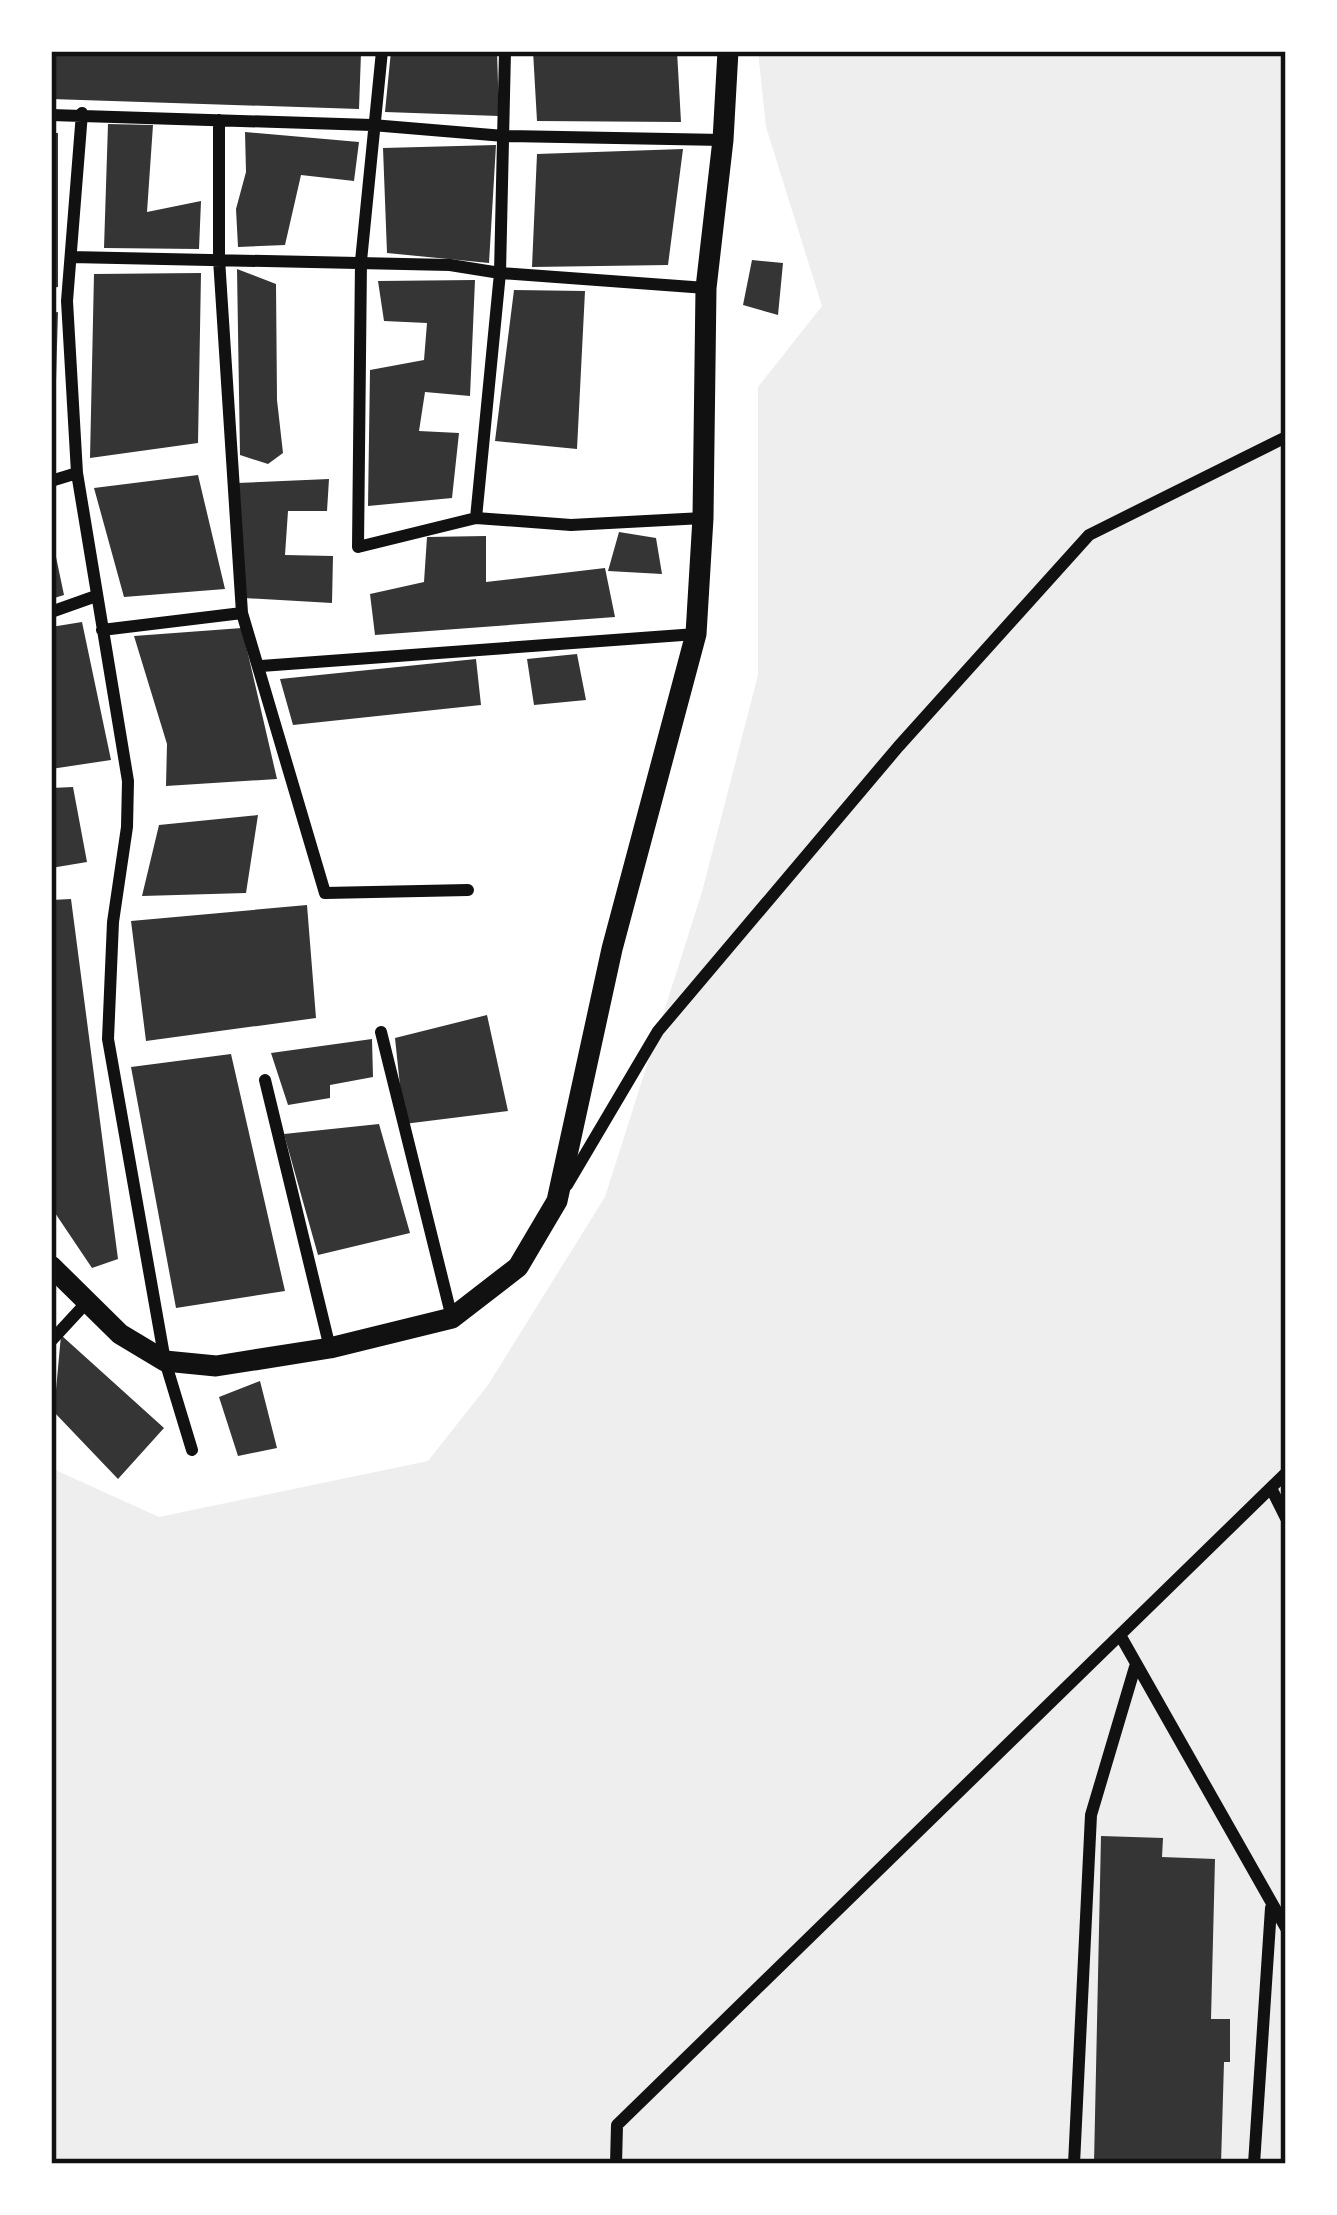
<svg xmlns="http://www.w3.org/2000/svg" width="1337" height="2215" font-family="'Exo 2',sans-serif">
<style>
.green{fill:#eee}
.building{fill:#353535}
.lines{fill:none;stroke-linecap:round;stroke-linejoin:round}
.minor{stroke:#111;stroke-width:12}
.tertiary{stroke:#111;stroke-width:21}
.neatline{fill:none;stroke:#111;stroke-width:4.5}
</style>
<rect width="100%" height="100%" fill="#fff"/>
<path class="green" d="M758 51H1286V2164H51V1468L159 1517 428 1461 488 1385 605 1197 702 892 758 675V387L822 306 766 127Z"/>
<path class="building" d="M51 51H350L361 53 359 109 51 99Z
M391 51H497L499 116 385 112Z
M533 51H677L681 122 537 121Z
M108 124 153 125 147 212 201 201 199 249 104 248Z
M245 132 359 142 354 181 301 175 285 245 238 247 236 209 246 172Z
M51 133H58V287L51 288Z
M496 145 489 263 387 253 383 148Z
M683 149 668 265 532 267 537 154Z
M752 260 783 263 778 315 743 305Z
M237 269 276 284 277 400 283 453 268 464 240 455Z
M201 273 198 443 90 458 94 274Z
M475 280 470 396 425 392 419 431 459 433 452 498 368 506 370 370 424 360 427 323 384 321 378 281Z
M514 290 585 291 577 449 495 441Z
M58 312 55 415 51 416V313Z
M198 475 225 589 124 597 94 488Z
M329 479 327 511H288L285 555 333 556 332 603 244 598 237 483Z
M619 532 656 538 662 574 608 571Z
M51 533 64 595 51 599Z
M486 536V582L605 568 615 617 375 635 370 594 424 582 427 537Z
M82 622 111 760 51 769V627Z
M242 628 277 779 166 786 167 744 134 636Z
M577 654 586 700 534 705 527 659Z
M476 659 481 705 293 725 280 679Z
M73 787 87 862 51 868V788Z
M258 815 246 893 142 896 159 825Z
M71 899 118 1259 92 1268 51 1207V900Z
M307 905 316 1018 146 1041 131 921Z
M487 1015 508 1111 404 1124 395 1038Z
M372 1039 373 1077 330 1085V1098L288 1105 271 1053Z
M231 1054 285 1291 176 1308 131 1067Z
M379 1124 410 1233 318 1255 284 1134Z
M61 1335 164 1428 118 1479 54 1412Z
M260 1381 277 1448 238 1456 219 1397Z
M1101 1836 1163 1838 1162 1857 1215 1859 1211 2019H1230V2062H1224L1221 2164H1094Z"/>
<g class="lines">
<path class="minor" d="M382 51 361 261 358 547 476 518 571 525 703 518
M82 113 67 301 77 473 128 781 127 827 113 922 108 1039 165 1361 192 1450
M51 115 372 125 504 136 723 140
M219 120V259L242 613 325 893 468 890
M71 257 450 265 500 273 706 288
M51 481 77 473
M476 518 500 273 505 51
M51 612 96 596
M102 630 242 613
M261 666 696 634
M381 1032 452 1318
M265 1080 330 1348
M567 1185 658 1031 898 747 1089 535 1286 437
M51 1341 87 1302
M1271 1488 1286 1518
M1120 1635 1286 1928
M616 2164 617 2125 1286 1473
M1074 2164 1091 1815 1135 1667
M1254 2164 1271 1908"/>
<path class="tertiary" d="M51 1266 120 1334 165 1361 216 1366 330 1348 452 1318 518 1267 557 1201 612 949 696 634 703 518 706 288 723 140 728 51"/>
</g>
<rect width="1337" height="2215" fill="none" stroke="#ffffff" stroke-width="108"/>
<rect x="54" y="54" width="1229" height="2107" class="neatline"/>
</svg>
